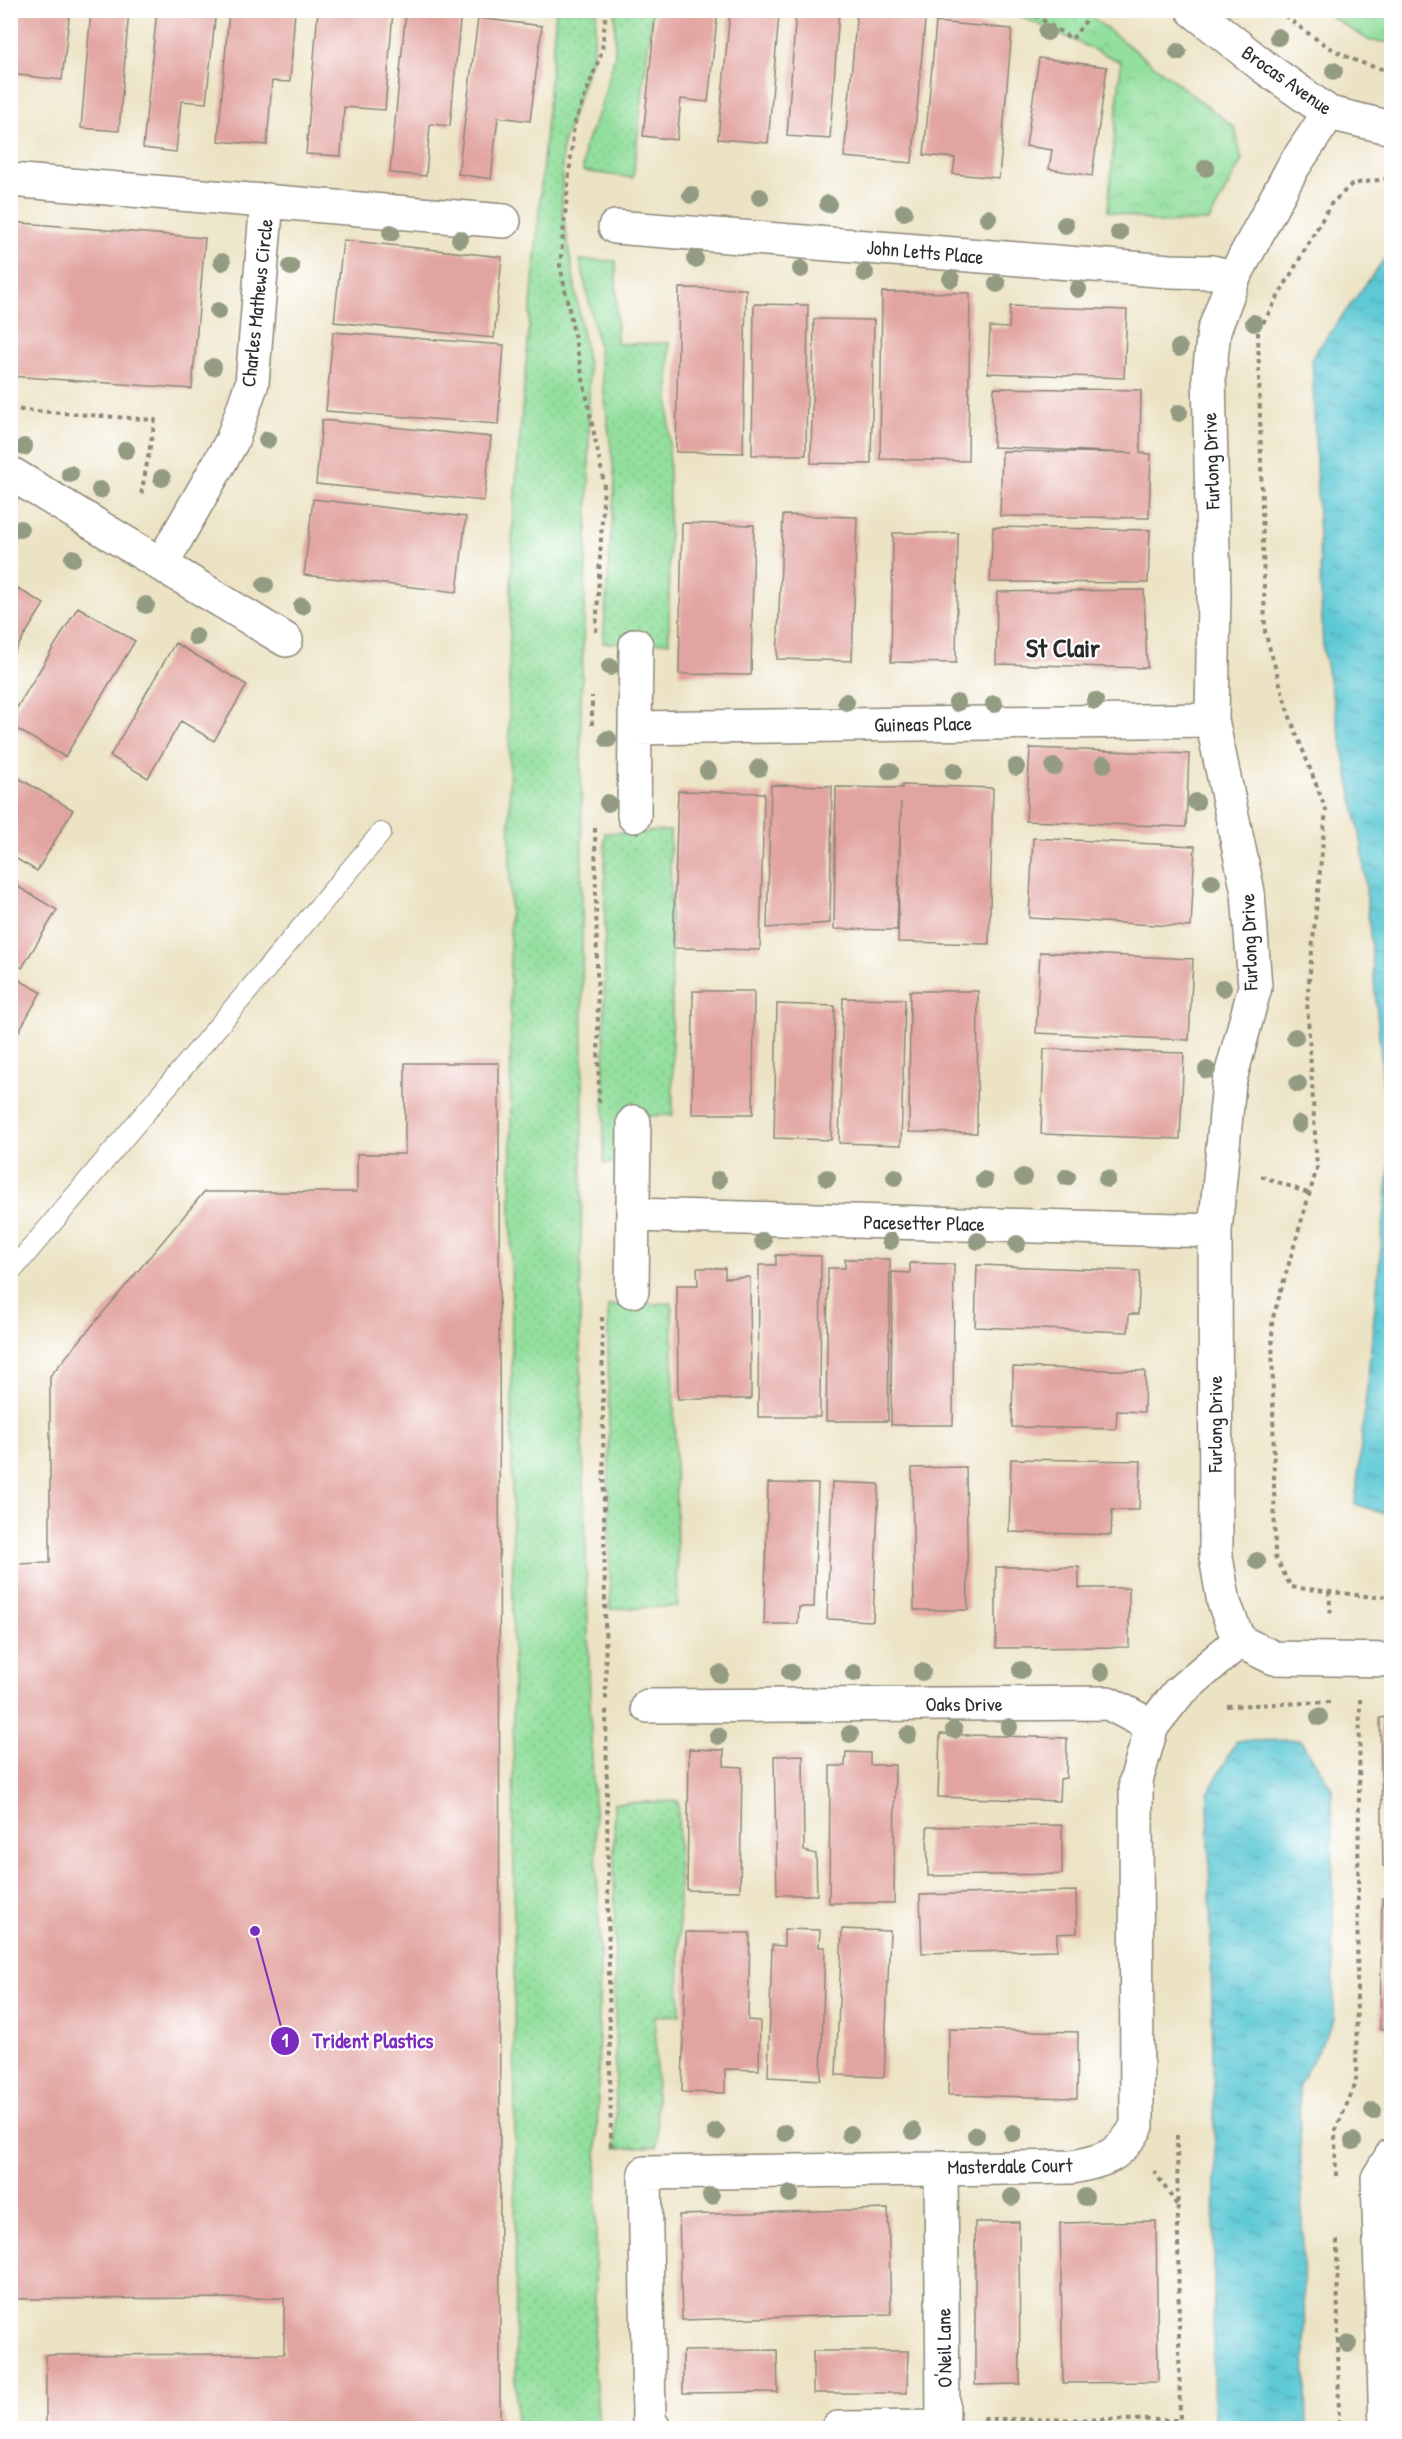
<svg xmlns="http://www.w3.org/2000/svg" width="1402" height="2439" font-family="'Patrick Hand',sans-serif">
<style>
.grass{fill:url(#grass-dots);stroke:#5f8564;stroke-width:1.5}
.park{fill:url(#park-crowns);stroke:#5f8564;stroke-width:1.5}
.water{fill:url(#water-ripples);stroke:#447a80;stroke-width:1.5}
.building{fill:#e2a4a0}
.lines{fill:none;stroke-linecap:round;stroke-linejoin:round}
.lane-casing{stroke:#8c8778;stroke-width:22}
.street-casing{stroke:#8c8778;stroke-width:36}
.path{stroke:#8c8778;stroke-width:4;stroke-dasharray:4.5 4.5;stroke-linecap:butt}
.lane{stroke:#fff;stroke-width:20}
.street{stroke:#fff;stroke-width:33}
.tree{fill:#939c83}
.labels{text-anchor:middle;stroke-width:4.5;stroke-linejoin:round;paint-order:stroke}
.street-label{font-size:20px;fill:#2b2b2b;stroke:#fff}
.district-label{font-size:26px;font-weight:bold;fill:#2b2b2b;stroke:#fff}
.leader{fill:none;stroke:#7b2cbf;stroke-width:2}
.callout-dot{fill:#7b2cbf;stroke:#fff;stroke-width:2}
.mark-label{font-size:18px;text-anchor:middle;font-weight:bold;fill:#fff}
.callout-label{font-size:21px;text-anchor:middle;font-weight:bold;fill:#7b2cbf;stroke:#fff;stroke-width:4.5;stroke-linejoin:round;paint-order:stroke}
</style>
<defs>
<pattern id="grass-dots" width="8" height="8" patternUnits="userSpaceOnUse" patternTransform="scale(1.5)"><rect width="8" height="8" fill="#93df9d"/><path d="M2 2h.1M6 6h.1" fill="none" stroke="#7fc087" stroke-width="1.8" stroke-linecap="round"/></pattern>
<pattern id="park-crowns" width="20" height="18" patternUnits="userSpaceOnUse" patternTransform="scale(1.5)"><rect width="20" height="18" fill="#93df9d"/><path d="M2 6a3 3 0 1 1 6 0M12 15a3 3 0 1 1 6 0" fill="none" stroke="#7fc087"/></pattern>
<pattern id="water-ripples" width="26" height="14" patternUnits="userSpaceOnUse" patternTransform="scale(1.5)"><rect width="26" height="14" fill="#5dc9d5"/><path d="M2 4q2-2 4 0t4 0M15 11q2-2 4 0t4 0" fill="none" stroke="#4da3ad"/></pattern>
</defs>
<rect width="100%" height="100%" fill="#fff"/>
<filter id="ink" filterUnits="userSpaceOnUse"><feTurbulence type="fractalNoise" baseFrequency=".0167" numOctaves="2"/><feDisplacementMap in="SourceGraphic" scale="12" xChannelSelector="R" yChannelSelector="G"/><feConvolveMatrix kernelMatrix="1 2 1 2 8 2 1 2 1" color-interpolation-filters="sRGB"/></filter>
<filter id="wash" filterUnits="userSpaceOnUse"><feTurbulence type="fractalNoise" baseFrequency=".008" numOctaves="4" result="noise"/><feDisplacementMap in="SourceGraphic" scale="24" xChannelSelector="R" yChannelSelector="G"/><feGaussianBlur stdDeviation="1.35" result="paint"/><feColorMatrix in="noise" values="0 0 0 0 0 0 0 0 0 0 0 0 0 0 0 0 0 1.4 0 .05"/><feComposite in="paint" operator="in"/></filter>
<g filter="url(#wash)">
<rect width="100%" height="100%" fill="#ece3c4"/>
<path class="grass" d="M556 11H597L593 53 562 147V208L589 372V478L581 704 583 1080 580 1339 591 1736 600 1942 594 2361 599 2428H516L509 665 513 517Z
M615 11H652L633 178 583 171 584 148 600 109 615 55Z
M580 260 616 261 617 344 669 343V642L603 643 615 481 598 344Z
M670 831 673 1115 620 1117 622 1162 604 1164 605 833Z
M672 1303 678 1606 610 1609 608 1306Z
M678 1801 680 2015 655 2016 657 2146 616 2148 614 1803Z"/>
<path class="park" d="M1002 11H1084L1235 128 1242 160 1209 221 1160 223 1108 211 1121 62 1016 14Z
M1322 11H1391V42L1370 41Z"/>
<path class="water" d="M1391 250V1516L1355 1504 1390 1159 1362 845 1323 650 1312 357Z
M1300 1740 1332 1788 1334 2020 1299 2085 1307 2428H1214L1213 2362 1215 2166 1208 1794 1236 1741Z"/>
<g id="blocks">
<path class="building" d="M17 10H70L62 80 10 74Z
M91 10H129L119 131 81 128Z
M157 10H216L206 103 181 101 176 152 143 148Z
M229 10H295L290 82 272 81 267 145 218 141Z
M318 10H393L385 110 344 107 341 156 306 154Z
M406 10H461L450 126 430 124 426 176 390 173Z
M656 10H718L708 102 681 99 677 140 643 136Z
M796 10H839L830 139 787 136Z
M857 10H926L912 163 844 157Z
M730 11 779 15 768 143 718 139Z
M478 18 542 26 530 121 498 117 491 179 458 174Z
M936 22 1012 29 999 178 953 174 955 158 924 155Z
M1039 58 1107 67 1092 176 1049 169 1052 150 1026 146Z
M10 222 205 238 192 389 10 376Z
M343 240 502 257 494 338 334 322Z
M679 288 746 289 743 453 676 452Z
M882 292 970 293 968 461 880 459Z
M754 304 808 305 806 455H752Z
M1010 306 1127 310 1124 378 988 373 990 327 1009 328Z
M814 319 874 320 871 464 811 463Z
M333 332 504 345 498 424 326 411Z
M994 388 1141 390 1140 453 1151 454 1149 518 1000 516 1002 451 1133 453 993 447Z
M322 420 491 437 484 501 316 484Z
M313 499 466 517 457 592 304 575Z
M783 515 857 517 852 661 777 659Z
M682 523 754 525 751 675 679 674Z
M993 527 1150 530 1148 583 990 582Z
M893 533H958L956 663 891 662Z
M10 584 44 604 10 659Z
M1144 590 1147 668 996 664 997 592Z
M78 607 135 641 65 757 10 725V719Z
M175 643 247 685 214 741 181 721 148 778 110 756Z
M1030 748 1189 754 1186 827 1026 821Z
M10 773 73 810 37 871 10 855Z
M771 785 832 786 830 923 767 928Z
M902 785 993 788 989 944 898 942 901 802 897 930 834 929 836 787 902 788Z
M678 791 764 793 760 950 673 948Z
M1033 838 1195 846 1191 927 1029 918Z
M10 882 57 910 22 968 10 960Z
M1040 952 1193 959 1189 1040 1036 1033Z
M10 975 41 992 10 1047Z
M693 991H754L753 1114H692Z
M910 991H978L977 1133 909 1132Z
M843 998 905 999 901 1145 839 1143Z
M777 1004 835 1006 831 1140 774 1138Z
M1044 1049 1184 1053 1180 1139 1041 1134Z
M405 1063H499L500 2428H46V2355L284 2354V2298L10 2299V1564L50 1563V1376L204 1192H357V1154H405Z
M776 1255 821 1256 820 1417H758L759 1265H776Z
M845 1259H890L888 1421H826L828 1268H845Z
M910 1263 954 1264 953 1425H891L892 1272 910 1273Z
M977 1265 1140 1271 1138 1314H1129L1128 1332 975 1327Z
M697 1268H725V1278L750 1277 751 1399H678L677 1285H698Z
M1013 1367 1145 1371 1144 1412 1117 1411 1116 1429 1012 1427Z
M1011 1459 1141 1461 1139 1510H1112L1111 1535 1009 1532Z
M966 1467 968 1610H914L912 1468Z
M832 1482 879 1484 873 1621 827 1619Z
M768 1483 818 1484 814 1607H799L798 1624H764Z
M996 1567H1079V1588H1129V1647L996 1648Z
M1388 1703H1392V1866H1383L1380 1718 1388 1717Z
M940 1734 1067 1738 1066 1778 1060 1779 1059 1801 938 1797Z
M689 1749 724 1750V1766L742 1767 740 1891 687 1890Z
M846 1752 870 1753V1765H895L894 1903H829L830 1766H845Z
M803 1755 804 1851 816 1854 817 1895H777L774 1756Z
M1062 1825V1874L928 1876 927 1827Z
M1076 1891 1077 1933 1057 1934V1950L922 1953 920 1895Z
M1382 1898H1392V2054H1387V2029L1380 2028Z
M784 1929 820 1930 819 1947H825L821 2080 768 2077 772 1945 784 1946Z
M842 1929 890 1931 884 2077 836 2075Z
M686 1932 750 1933 748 2020 760 2021 759 2070 725 2069V2093L682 2092Z
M949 2029 1078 2032 1077 2098 948 2095Z
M888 2209 891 2314 682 2320 679 2215Z
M1156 2221 1158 2382 1063 2383 1060 2223Z
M975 2222H1019L1020 2384 975 2385Z
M777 2350 778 2392 683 2393V2351Z
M813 2351H908L907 2393H813Z"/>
</g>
</g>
<g filter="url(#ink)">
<use href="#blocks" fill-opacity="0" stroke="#8c8778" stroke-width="1.5"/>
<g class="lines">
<defs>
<path id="lane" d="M10 1273 381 833"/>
<path id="street" d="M1193 10 1263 66 1329 113 1392 128
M1329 113 1293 167 1234 277 1214 331 1209 376 1214 593 1212 720 1248 892 1255 987 1229 1083 1215 1231 1216 1557 1224 1603 1239 1641 1274 1658 1392 1660
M10 180 504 221
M615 227 1170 271 1212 272 1234 277
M10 473 286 640
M161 565 232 441 252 383 267 200
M635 728 636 645
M634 816 635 728 1212 720
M633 1215 1215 1231
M632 1291 634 1122
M648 1706 1108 1703 1152 1726 1178 1693 1239 1641
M654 2428 649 2419 645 2173 1072 2167C1105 2161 1120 2156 1137 2126L1136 1781 1152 1726
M838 2428 932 2427 939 2425 943 2421 941 2167
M1386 2428 1378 2178 1392 2155"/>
</defs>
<use href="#lane" class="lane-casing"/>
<use href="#street" class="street-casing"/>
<path class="path" d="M1027 10 1072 39 1094 10
M1278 10C1314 39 1346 63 1392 71
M1263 323 1331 204 1352 184 1392 178
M1258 332 1265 632 1288 712 1326 810 1307 1001 1317 1168 1272 1321 1275 1556 1291 1587 1374 1597 1392 1596
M10 409 155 420 141 495
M596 632 604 483 560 265 574 125 602 51 606 10
M592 725V696
M595 828 599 1103
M1261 1176 1308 1193
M602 1317 606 1703
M1329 1591 1331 1618
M1227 1706 1330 1702
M606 1710 611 2150
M1177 2135 1180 2428
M1154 2171 1177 2205
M1336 2176 1335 2132 1356 2083 1360 1699
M1337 2240 1339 2428
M983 2419 1180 2420"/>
<use href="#lane" class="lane"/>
<use href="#street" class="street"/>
</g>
<g class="tree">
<circle cx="1047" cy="32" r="9"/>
<circle cx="1278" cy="37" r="9"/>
<circle cx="1178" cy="52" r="9"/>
<circle cx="1334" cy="71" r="9"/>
<circle cx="1206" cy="168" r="9"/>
<circle cx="691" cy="195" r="9"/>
<circle cx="760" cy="197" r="9"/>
<circle cx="828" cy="204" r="9"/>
<circle cx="904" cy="212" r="9"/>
<circle cx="988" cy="218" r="9"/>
<circle cx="1065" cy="225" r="9"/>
<circle cx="391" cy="233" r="9"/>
<circle cx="1119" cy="233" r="9"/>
<circle cx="460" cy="239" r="9"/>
<circle cx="695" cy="259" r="9"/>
<circle cx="222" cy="262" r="9"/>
<circle cx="291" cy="267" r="9"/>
<circle cx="801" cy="269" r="9"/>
<circle cx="865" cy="273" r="9"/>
<circle cx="951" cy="279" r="9"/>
<circle cx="997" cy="284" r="9"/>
<circle cx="1078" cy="289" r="9"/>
<circle cx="218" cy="311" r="9"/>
<circle cx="1254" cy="323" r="9"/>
<circle cx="1179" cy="348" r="9"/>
<circle cx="213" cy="367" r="9"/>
<circle cx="1179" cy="413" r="9"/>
<circle cx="267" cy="440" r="9"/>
<circle cx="24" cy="447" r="9"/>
<circle cx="126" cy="450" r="9"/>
<circle cx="70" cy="474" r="9"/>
<circle cx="162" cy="478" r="9"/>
<circle cx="100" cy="490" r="9"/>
<circle cx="20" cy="529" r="9"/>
<circle cx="73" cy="558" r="9"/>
<circle cx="265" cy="585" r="9"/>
<circle cx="146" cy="605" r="9"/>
<circle cx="302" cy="606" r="9"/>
<circle cx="196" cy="637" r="9"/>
<circle cx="610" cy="667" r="9"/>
<circle cx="1095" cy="701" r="9"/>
<circle cx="846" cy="702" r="9"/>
<circle cx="957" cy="703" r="9"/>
<circle cx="994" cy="704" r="9"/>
<circle cx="608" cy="739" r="9"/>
<circle cx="1104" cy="764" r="9"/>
<circle cx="1016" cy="767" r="9"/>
<circle cx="1054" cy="767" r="9"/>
<circle cx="759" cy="768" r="9"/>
<circle cx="708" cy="771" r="9"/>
<circle cx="890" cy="771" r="9"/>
<circle cx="954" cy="771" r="9"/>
<circle cx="1196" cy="802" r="9"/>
<circle cx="608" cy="803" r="9"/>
<circle cx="1212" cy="882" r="9"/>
<circle cx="1223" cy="988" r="9"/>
<circle cx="1295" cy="1037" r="9"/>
<circle cx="1207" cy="1070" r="9"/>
<circle cx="1298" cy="1084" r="9"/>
<circle cx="1299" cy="1124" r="9"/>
<circle cx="895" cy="1177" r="9"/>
<circle cx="1023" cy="1177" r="9"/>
<circle cx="1067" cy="1177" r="9"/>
<circle cx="827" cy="1178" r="9"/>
<circle cx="1107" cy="1179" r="9"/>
<circle cx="718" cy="1180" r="9"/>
<circle cx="984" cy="1180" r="9"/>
<circle cx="763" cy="1241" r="9"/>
<circle cx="890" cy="1241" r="9"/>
<circle cx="978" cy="1241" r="9"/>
<circle cx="1017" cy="1244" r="9"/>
<circle cx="1257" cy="1561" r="9"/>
<circle cx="1021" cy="1670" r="9"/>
<circle cx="790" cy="1672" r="9"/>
<circle cx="922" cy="1672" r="9"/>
<circle cx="1101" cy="1672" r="9"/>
<circle cx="854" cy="1673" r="9"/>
<circle cx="720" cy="1674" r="9"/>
<circle cx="1319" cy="1717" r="9"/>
<circle cx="1009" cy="1727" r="9"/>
<circle cx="954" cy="1730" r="9"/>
<circle cx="850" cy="1734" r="9"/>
<circle cx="908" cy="1735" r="9"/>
<circle cx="718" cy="1736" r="9"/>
<circle cx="1373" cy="2111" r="9"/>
<circle cx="913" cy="2131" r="9"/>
<circle cx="716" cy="2132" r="9"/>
<circle cx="785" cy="2133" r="9"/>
<circle cx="1013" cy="2133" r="9"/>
<circle cx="850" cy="2134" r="9"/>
<circle cx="976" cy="2135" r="9"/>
<circle cx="1353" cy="2141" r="9"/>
<circle cx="790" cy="2194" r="9"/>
<circle cx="711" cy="2196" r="9"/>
<circle cx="1012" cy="2197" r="9"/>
<circle cx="1085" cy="2197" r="9"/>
<circle cx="1348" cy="2344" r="9"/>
</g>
</g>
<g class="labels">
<g class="street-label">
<text transform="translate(1287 80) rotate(35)" y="7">Brocas Avenue</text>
<text transform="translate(925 252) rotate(5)" y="7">John Letts Place</text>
<text transform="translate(257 303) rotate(-84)" y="7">Charles Mathews Circle</text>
<text transform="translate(1211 461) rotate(-92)" y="7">Furlong Drive</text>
<text transform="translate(923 724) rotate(-1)" y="7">Guineas Place</text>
<text transform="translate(1249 942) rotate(-92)" y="7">Furlong Drive</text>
<text transform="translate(924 1223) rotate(1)" y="7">Pacesetter Place</text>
<text transform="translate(1215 1424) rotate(-90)" y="7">Furlong Drive</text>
<text x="964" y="1711">Oaks Drive</text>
<text transform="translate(1010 2166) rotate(-1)" y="7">Masterdale Court</text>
<text transform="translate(944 2348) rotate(-91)" y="7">O'Neil Lane</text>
</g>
<g class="district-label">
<text x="1063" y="657">St Clair</text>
</g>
</g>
<path class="leader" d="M255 1931L285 2041"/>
<g class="callout-dot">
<circle cx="255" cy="1931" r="6"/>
<circle cx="285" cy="2041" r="15"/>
</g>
<g class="mark-label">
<text x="285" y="2047">1</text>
</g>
<g class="callout-label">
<text x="373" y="2048">Trident Plastics</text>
</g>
<rect width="1402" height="2439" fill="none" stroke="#fff" stroke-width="36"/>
</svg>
